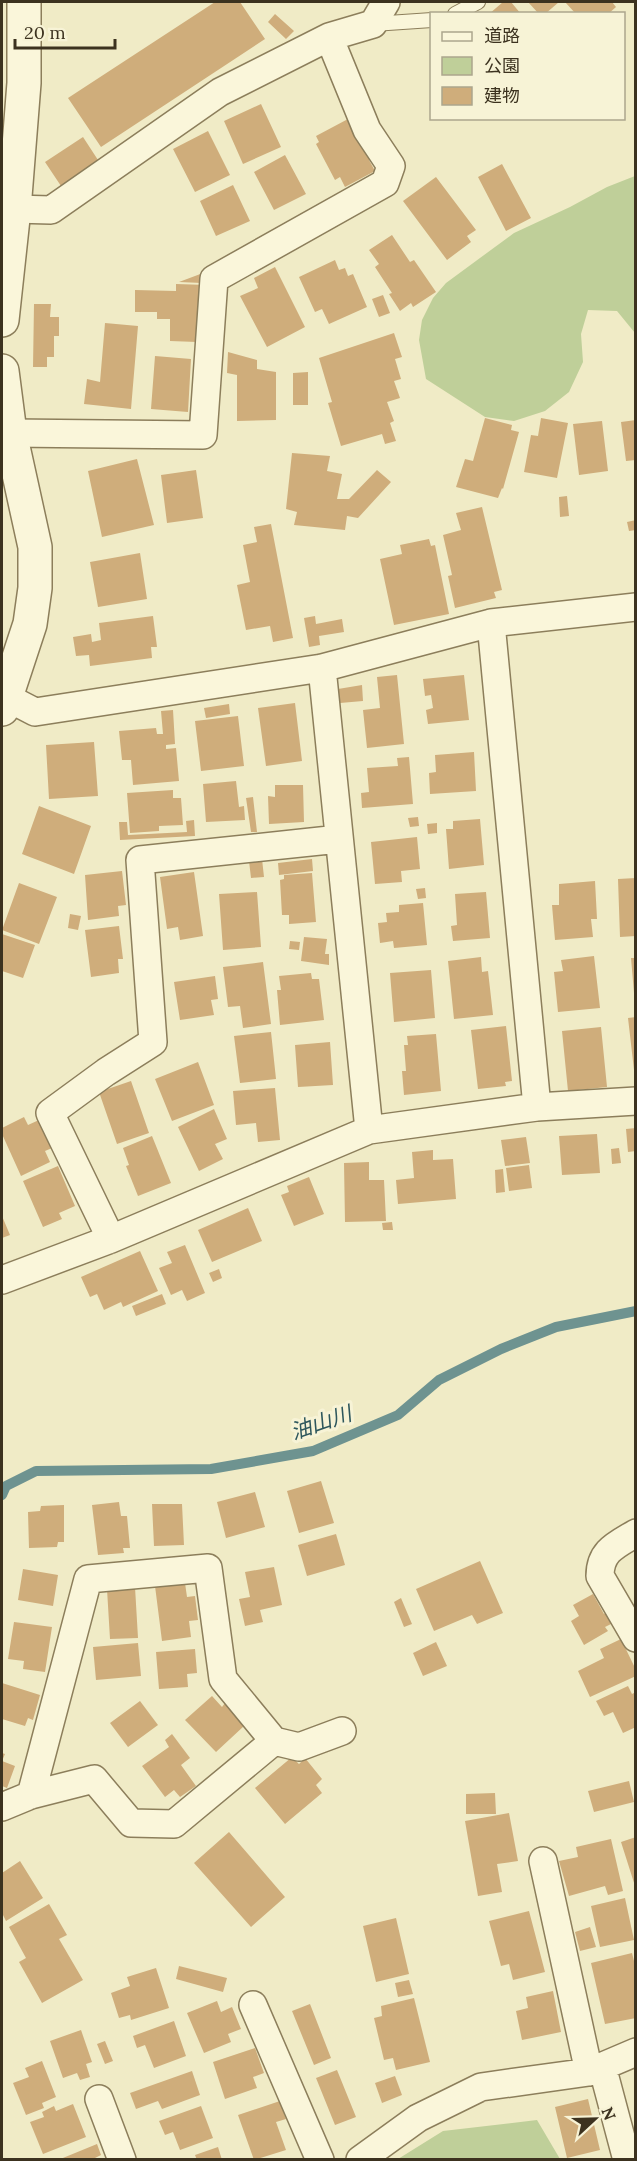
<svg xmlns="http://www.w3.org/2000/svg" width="637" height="2161" font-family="Lora,'Noto Sans JP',serif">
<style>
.green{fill:#bfcf99}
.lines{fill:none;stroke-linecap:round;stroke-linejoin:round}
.stream{stroke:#6e9390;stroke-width:10}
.building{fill:#cfad7b}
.service-casing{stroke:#8c7e5b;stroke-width:16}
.minor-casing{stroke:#8c7e5b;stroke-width:30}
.tertiary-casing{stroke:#8c7e5b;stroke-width:36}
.service{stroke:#faf6da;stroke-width:14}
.minor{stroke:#faf6da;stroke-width:27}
.tertiary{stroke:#faf6da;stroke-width:33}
.labels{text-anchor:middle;stroke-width:6;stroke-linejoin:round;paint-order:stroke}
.water-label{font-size:21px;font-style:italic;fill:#2e575c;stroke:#f7f3d6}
</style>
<rect width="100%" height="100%" fill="#f0ebc6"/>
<path class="green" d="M635 176V333L617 311 588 310 581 334 583 362 569 392 545 411 514 421 485 417 426 379 419 340 422 320 433 298 446 283 514 233 570 207 607 187Z
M537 2120 560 2159H398L443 2131Z"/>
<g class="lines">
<path class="stream" d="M2 1495 6 1486 36 1471 211 1469 313 1451 398 1415 439 1380 501 1349 556 1327 636 1311"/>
</g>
<path class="building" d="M215 2H240L265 39 101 147 68 98Z
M503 2H511L521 14H489Z
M528 2H559L545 14H539Z
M565 2H612L616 7 608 14H576Z
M275 14 294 31 286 39 268 22Z
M261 104 281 147 243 164 224 121Z
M348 119 375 157 369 160 375 171 345 187 340 177 335 180 316 144 319 142 316 136Z
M208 131 230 175 195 192 173 149Z
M83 137 98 160 61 186 45 162Z
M285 155 306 194 274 210 254 172Z
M502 164 531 218 506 231 478 177Z
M436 177 476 230 467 236 471 242 447 260 403 201Z
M233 185 250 221 216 236 200 201Z
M392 235 410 262 414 260 436 292 413 307 411 303 400 311 389 294 392 293 375 267 379 264 369 250Z
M335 260 339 270 345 268 348 276 353 274 367 307 329 324 322 309 315 312 299 277Z
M275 267 305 327 267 347 240 296 258 288 254 278Z
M203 273 202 283 179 282Z
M176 284 207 285 197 342 170 341V319H157V312H135V290L176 291Z
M383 295 390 313 379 317 372 299Z
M34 304H51L50 317H59V336H54V357H47V367H33Z
M105 323 138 326 131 409 84 404 87 379 100 382Z
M394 333 402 357 395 359 401 379 394 381 400 398 387 402 394 421 390 423 396 441 385 444 382 434 341 446 328 403 332 402 319 358Z
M228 352 257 360V369L276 372V420L237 421V375L227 373Z
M155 356 191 359 188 412 151 409Z
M308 372V405H293V373Z
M485 418 512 425 511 430 519 432 503 489 502 488 498 498 456 487 465 459 473 461Z
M541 418 568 423 557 478 524 472 531 435 538 436Z
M636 420V460L626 461 621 422Z
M602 421 608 471 579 475 573 424Z
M292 453 330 456 327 471 342 474 337 499H349L377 470 391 482 358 518 347 516 345 530 294 525 297 512 286 509Z
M137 459 154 525 102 537 88 471Z
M196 470 203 518 167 523 161 475Z
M567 496 569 516 560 517 559 497Z
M482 507 502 590 494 592 496 598 455 608 448 576 452 575 443 535 461 530 456 513Z
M636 520V530L629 531 627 522Z
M271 524 293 638 273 642 270 626 246 630 237 585 250 582 243 545 257 542 254 527Z
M429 539 431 546 435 545 449 614 394 625 380 559 402 554 400 545Z
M140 553 147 599 98 607 90 562Z
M153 616 157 647H151L152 658 90 666 89 655 76 656 73 637 91 634 92 642 101 640 99 623Z
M315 616 316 624 342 619 344 632 319 636 320 645 309 647 304 618Z
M397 675 404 744 367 748 363 710 380 708 377 677Z
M464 675 469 720 428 724 426 710 433 708 431 695 425 696 423 679Z
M362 685 363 701 340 703 338 689Z
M295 703 302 761 266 766 258 708Z
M229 704 230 714 206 718 204 708Z
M173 710 175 744 166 745V749L176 748 179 781 133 785 131 760H122L119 731 156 728 157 734H163L161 711Z
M238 716 244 766 201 771 195 721Z
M94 742 98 796 49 799 46 745Z
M474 752 476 791 430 794 429 773 436 772 435 755Z
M409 757 413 804 362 808 361 793 369 792 367 768 398 766 397 758Z
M236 781 239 807 244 806 245 820 206 822 203 784Z
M275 785H303L304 822 269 824 268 796 275 797Z
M173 790V798H181L183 825 159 826V831L130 833 127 793Z
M253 797 257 832H251L246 798Z
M39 806 91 826 74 874 22 854Z
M418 817 419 826 410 827 408 818Z
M480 819 484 865 449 869 446 829H453V821Z
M194 820 195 836 120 840 119 822H127L128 835 187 832 186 821Z
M437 823V833L428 834 427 824Z
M417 837 420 869 401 871 402 882 375 884 371 842Z
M262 859 264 877 251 878 249 861Z
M312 859 313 871 279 875 278 863Z
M122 871 126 905 118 906 119 916 88 920 85 875Z
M194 872 203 936 180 940 178 927 167 929 160 877Z
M312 873 316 922 289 924V915H282L280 880 284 879V875Z
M636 878V936L620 937 618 879Z
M595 881 597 919H591L593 937 555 940 552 905H559V884Z
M19 883 57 897 39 944 2 930Z
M425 888 426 898 418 899 416 889Z
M257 892 261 947 223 950 219 894Z
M486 892 490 938 453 941 451 926 457 925 455 894Z
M423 903 427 945 394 948 393 941 380 943 378 923 387 922 386 913 399 912V905Z
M70 914 81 916 78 930 68 928Z
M119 926 123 959H118L119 973 91 977 85 930Z
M2 934 35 945 23 978 2 971Z
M304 937 327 939 325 954H329V965L301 961Z
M290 941 300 942 299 950 289 949Z
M594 956 600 1008 558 1012 554 972 563 971 561 960Z
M481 957 482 972 488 971 493 1015 454 1019 448 961Z
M631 958H636V993H634Z
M263 962 271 1024 243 1028 240 1006 228 1007 223 967Z
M431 970 435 1018 394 1022 390 973Z
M311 973 312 979H319L324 1020 280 1025 277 990H281L279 976Z
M215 976 218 999 211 1000 214 1015 180 1020 174 982Z
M636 1017V1070H634L628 1018Z
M506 1026 512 1081 505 1082 506 1086 478 1089 471 1030Z
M601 1027 607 1087 568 1091 562 1031Z
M271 1032 276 1079 240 1083 234 1036Z
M436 1034 441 1091 404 1095 402 1071H406L404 1045H408L407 1036Z
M330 1042 333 1085 298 1087 295 1045Z
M198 1062 214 1105 172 1121 155 1079Z
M131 1081 149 1133 117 1144 99 1092Z
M275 1088 280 1140 258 1142 256 1123 236 1125 233 1091Z
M214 1109 227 1139 215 1144 223 1159 199 1171 178 1127Z
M24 1117 28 1125 39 1120 52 1148 45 1151 50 1162 21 1176 2 1134V1128Z
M636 1128V1151L628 1152 626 1129Z
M597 1134 600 1173 562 1175 559 1136Z
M152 1136 171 1183 138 1196 126 1166 129 1165 123 1148Z
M526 1137 530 1163 505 1166 501 1140Z
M619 1148 621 1163 612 1164 611 1149Z
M433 1150V1160L453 1159 456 1199 398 1204 396 1180 414 1178 412 1152Z
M369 1162V1180H384L386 1221 345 1222 344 1163Z
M529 1165 532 1188 509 1191 506 1168Z
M58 1166 75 1206 59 1213 62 1219 43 1227 23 1181Z
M503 1169 505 1192 496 1193 495 1170Z
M309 1177 324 1214 294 1226 281 1195 289 1192 287 1186Z
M248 1208 262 1241 212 1262 198 1230Z
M2 1216 10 1235 2 1238Z
M392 1222 393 1230H383L382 1223Z
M185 1245 205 1293 187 1301 182 1290 171 1295 159 1268 172 1263 167 1252Z
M140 1251 158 1291 123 1307 121 1302 104 1310 97 1294 90 1297 81 1277Z
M219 1269 222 1278 213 1282 209 1273Z
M162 1294 166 1304 136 1316 132 1306Z
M321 1481 334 1523 299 1533 287 1491Z
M255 1492 265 1527 226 1538 217 1502Z
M119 1502 121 1516H127L130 1548H123L124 1553 98 1555 92 1505Z
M152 1504H182L184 1545 154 1546Z
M64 1505V1542H58L57 1547 29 1548 28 1512 40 1511 41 1506Z
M336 1534 345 1565 307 1576 298 1545Z
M480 1561 503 1613 477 1624 472 1615 434 1631 416 1589Z
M274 1567 282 1605 260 1610 263 1622 245 1626 239 1599 250 1597 245 1572Z
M23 1569 58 1575 53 1606 18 1600Z
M185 1583 187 1597 195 1596 198 1620 189 1621 191 1637 162 1641 155 1586Z
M135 1587 138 1638 110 1639 107 1589Z
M593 1594 604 1614 609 1611 615 1622 605 1627 608 1631 584 1645 571 1621 579 1616 573 1605Z
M401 1598 412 1624 404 1627 394 1602Z
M14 1622 52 1627 45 1672 23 1669 24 1661 8 1659Z
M621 1639 636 1670V1676L590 1697 578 1671 604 1658 600 1649Z
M436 1642 447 1666 423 1676 413 1653Z
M138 1643 141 1676 96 1680 93 1647Z
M195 1649 197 1673 187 1674 188 1687 159 1689 156 1652Z
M2 1683 40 1695 33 1720 28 1718 25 1726 2 1719Z
M628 1686 632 1694 636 1692V1727L623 1733 613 1712 604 1716 596 1701Z
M212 1696 222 1707 225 1703 244 1726 216 1752 185 1720Z
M140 1701 158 1725 128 1747 110 1723Z
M172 1734 190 1758 181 1765 196 1786 180 1797 174 1790 165 1797 142 1766 169 1747 165 1740Z
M2 1753 5 1754 2 1761 15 1766 7 1788 2 1786Z
M292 1757 299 1764 305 1758 322 1779 316 1785 322 1793 285 1824 255 1788Z
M629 1781 634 1802 594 1812 588 1791Z
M495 1793 496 1814H466V1794Z
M509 1813 518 1861 497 1864 502 1892 478 1896 465 1821Z
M229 1832 285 1897 251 1927 194 1863Z
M636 1837V1886H635L621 1842Z
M611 1839 623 1891 608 1895 605 1886 569 1896 559 1861 578 1857 576 1847Z
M20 1861 43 1898 6 1921 2 1913V1873Z
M625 1898 634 1940 600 1947 591 1906Z
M49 1904 67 1935 59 1939 83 1980 42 2003 19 1962 26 1958 9 1927Z
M529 1911 545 1972 513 1980 509 1964 501 1966 489 1921Z
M396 1918 409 1974 376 1982 363 1926Z
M590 1927 596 1947 580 1951 575 1932Z
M632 1953 636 1969V2018L605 2024 591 1963Z
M179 1966 227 1978 223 1992 176 1979Z
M156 1968 169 2008 131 2020 130 2015 119 2018 111 1993 130 1986 127 1977Z
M409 1980 413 1994 398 1997 395 1983Z
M553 1991 561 2032 522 2040 516 2011 528 2008 526 1997Z
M414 1998 430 2062 396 2070 393 2058 384 2060 374 2018 382 2016 381 2006Z
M217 2001 221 2012 232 2007 241 2029 228 2034 231 2042 204 2053 187 2013Z
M310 2004 331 2058 314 2065 292 2011Z
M174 2021 186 2056 154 2068 145 2045 137 2048 133 2036Z
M81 2030 92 2062 86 2064 90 2077 80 2080 77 2073 63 2078 50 2041Z
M105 2041 113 2061 105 2064 97 2044Z
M255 2048 264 2073 253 2077 257 2088 225 2099 213 2062Z
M42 2061 56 2097 42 2103 44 2108 26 2115 13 2083 29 2077 25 2068Z
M337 2070 356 2117 335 2125 316 2078Z
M192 2071 200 2095 162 2109 158 2101 136 2109 130 2093Z
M395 2076 402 2095 382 2103 375 2083Z
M588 2099 600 2150 567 2158 555 2107Z
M280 2101 286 2119 276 2122 286 2150 254 2160 238 2115Z
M73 2104 86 2137 43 2154 30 2122 44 2117 42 2112 54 2106 56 2111Z
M201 2106 213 2138 180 2150 173 2132 165 2135 159 2121Z
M97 2144 101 2155 91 2160H58Z
M218 2147 222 2160H197L195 2155Z"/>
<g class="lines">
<defs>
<path id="service" d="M455 14 478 2
M373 24 432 20"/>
<path id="minor" d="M14 209 51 210 220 92 329 37 373 24 386 2
M10 433 203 435 214 279 385 183 391 166 367 130 329 37
M491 623 537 1107
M322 668 369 1130
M6 697 35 712 322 668 491 623 636 607
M111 1239 50 1113 106 1072 153 1042 140 860 339 839
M2 1280 111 1239 369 1130 537 1107 636 1101
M636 1533C616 1545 600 1551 600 1576L636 1638
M31 1795 88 1579 208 1568 223 1679 274 1741 299 1747 342 1731
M2 1807 31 1795 94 1779 131 1823 174 1824 274 1741
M543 1861 589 2072
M253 2005 320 2160
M602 2066 627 2160
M99 2099 122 2160
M360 2160 418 2118 481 2087 589 2072 636 2052"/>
<path id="tertiary" d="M2 320 14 209 24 83V2
M2 371 10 433 35 547V588L30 624 2 709"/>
</defs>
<use href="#service" class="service-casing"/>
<use href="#minor" class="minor-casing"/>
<use href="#tertiary" class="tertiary-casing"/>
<use href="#service" class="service"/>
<use href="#minor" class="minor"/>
<use href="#tertiary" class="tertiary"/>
</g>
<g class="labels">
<g class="water-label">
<text transform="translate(321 1423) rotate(-19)" y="7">油山川</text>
</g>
</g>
<rect width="637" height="2161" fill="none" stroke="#3c321f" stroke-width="6"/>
<rect x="430" y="12" width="195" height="108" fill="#f7f3d6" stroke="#aca68d" stroke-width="1.5"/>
<rect x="442" y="32" width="30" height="9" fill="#faf6da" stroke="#aca68d" stroke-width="1.5"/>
<text x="484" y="42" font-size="18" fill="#3c321f">道路</text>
<rect x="442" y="57" width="30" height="18" fill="#bfcf99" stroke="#aca68d" stroke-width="1.5"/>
<text x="484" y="72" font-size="18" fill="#3c321f">公園</text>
<rect x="442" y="87" width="30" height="18" fill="#cfad7b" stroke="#aca68d" stroke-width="1.5"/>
<text x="484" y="102" font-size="18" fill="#3c321f">建物</text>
<g transform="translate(595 2119) rotate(68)" stroke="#f7f3d6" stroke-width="4.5" paint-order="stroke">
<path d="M0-4.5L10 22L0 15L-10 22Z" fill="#3c321f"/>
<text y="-9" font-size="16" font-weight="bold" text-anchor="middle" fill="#3c321f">N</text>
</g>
<path d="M15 39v9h100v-9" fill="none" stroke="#3c321f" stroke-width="3"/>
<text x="24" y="39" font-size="18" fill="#3c321f" stroke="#f7f3d6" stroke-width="4.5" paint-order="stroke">20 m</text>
</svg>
